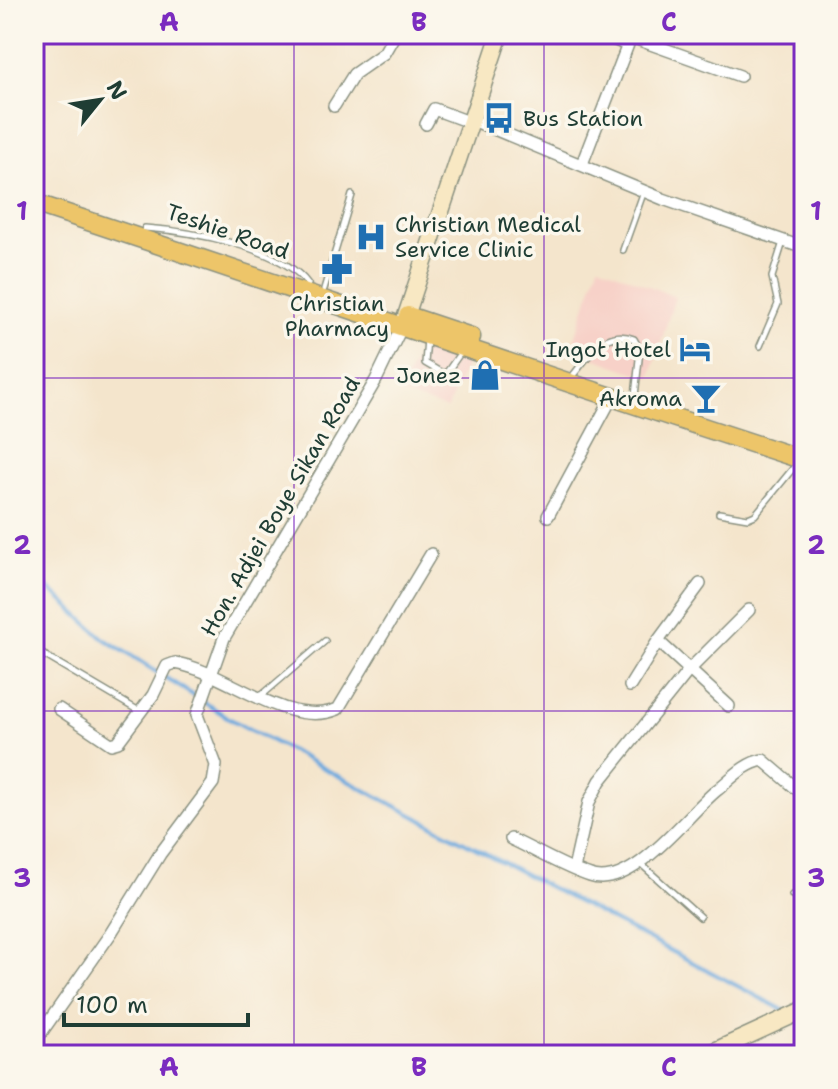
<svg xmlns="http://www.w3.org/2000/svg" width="838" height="1089" font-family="'Shantell Sans',sans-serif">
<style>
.built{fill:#f7d1c8}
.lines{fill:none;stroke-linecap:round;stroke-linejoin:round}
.stream{stroke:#6ca9de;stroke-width:4}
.lane-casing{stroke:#8a9180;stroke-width:8}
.street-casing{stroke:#8a9180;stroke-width:14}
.secondary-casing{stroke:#8a9180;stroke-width:19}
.primary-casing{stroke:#8a9180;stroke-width:21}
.lane{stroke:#fff;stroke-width:5}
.street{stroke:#fff;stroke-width:11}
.secondary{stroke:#f8e8c3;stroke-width:16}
.primary{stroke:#edc569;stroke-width:18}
.grid{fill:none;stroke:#7b2cbf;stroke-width:2;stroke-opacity:0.55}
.labels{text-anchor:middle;stroke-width:7;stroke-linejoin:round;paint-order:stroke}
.poi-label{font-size:22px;fill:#1f3d34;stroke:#fbf7ec;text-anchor:end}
.street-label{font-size:22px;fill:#1f3d34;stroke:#fbf7ec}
.neatline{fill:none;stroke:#7b2cbf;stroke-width:3}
.grid-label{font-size:26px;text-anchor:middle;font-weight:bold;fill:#7b2cbf}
</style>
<rect width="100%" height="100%" fill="#fbf7ec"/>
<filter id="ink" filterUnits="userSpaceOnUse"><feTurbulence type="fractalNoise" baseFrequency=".0125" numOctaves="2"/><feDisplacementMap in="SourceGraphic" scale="16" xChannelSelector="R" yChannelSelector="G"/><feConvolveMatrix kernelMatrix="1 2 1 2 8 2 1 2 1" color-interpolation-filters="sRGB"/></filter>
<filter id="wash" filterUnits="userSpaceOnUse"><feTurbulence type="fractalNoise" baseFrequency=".006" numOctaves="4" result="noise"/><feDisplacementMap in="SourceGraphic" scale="32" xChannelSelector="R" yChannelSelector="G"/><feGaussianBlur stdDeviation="1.8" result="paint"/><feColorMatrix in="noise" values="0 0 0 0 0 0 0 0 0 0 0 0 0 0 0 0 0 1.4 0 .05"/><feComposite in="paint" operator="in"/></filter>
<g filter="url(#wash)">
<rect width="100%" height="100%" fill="#f4e5cc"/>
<path class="built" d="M599 265 675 297 650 378 571 350Z
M425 338 471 354 447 409 399 393Z"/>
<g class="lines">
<path class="stream" d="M34 575 103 638 232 720 787 1012"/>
</g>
</g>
<g filter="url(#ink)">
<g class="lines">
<defs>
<path id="lane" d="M145 228C189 231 282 247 308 284
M623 250 644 191
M324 289 352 195
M427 339 425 363 442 373 447 372 461 352
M760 346 778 304 772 277 783 242
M574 374C590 355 605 327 634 339L640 350 635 396
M719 513 748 518 755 515 799 461
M44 655 139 711
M261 696 325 641
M641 864 700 917
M792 895 804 899"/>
<path id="street" d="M602 34 627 45
M631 37 740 76
M334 106 354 74 384 53 395 34
M470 119 663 199 804 248
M426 124 434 109 469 122
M582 164 632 34
M548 516 611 399
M658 641 729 706
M630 686 658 641 700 584
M59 709 111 744 118 742 153 695 167 666 175 663C226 671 287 730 338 709L431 554
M511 839C537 851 563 867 590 876 633 891 686 815 717 790 731 779 745 763 763 760L804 795
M574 869 589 802 600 781 689 670 749 610
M34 1043 111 933 160 854 213 783 216 765 197 715 224 638 376 380 403 324"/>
<path id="secondary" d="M406 316 500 34
M706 1055 804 1010"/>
<path id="primary" d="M34 203C291 288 546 377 804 460
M408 316 471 337"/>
</defs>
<use href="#lane" class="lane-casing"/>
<use href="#street" class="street-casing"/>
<use href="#secondary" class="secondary-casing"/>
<use href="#primary" class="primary-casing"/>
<use href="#lane" class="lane"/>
<use href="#street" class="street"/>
<use href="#secondary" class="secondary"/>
<use href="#primary" class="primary"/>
</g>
</g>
<path class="grid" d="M294 34V1055M544 34V1055M34 378H804M34 711H804"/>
<defs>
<symbol id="bus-bare" viewBox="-9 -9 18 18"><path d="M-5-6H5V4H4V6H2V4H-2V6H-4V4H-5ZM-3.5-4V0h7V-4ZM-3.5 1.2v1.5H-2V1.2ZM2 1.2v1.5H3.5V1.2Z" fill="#1f6fb2" stroke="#fbf7ec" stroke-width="2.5" paint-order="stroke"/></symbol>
<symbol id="hospital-bare" viewBox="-9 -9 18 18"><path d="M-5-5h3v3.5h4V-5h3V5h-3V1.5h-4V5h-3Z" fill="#1f6fb2" stroke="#fbf7ec" stroke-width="2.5" paint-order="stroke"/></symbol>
<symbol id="pharmacy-bare" viewBox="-9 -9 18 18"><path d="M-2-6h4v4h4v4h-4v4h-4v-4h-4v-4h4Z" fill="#1f6fb2" stroke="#fbf7ec" stroke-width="2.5" paint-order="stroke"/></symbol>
<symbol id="hotel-bare" viewBox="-9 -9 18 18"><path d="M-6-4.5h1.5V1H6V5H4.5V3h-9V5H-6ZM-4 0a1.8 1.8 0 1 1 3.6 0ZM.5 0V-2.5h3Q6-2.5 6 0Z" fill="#1f6fb2" stroke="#fbf7ec" stroke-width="2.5" paint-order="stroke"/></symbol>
<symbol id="shop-bare" viewBox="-9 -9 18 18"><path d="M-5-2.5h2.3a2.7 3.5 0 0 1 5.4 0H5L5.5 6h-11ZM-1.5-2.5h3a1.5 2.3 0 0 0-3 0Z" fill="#1f6fb2" stroke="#fbf7ec" stroke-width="2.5" paint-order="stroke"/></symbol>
<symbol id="bar-bare" viewBox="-9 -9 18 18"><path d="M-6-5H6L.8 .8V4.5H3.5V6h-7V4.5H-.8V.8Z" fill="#1f6fb2" stroke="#fbf7ec" stroke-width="2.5" paint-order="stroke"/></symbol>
</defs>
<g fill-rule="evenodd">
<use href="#bus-bare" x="477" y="96" width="44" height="44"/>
<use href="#hospital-bare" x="349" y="215" width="44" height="44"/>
<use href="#pharmacy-bare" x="315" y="247" width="44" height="44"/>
<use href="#hotel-bare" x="673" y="327" width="44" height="44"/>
<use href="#shop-bare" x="463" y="353" width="44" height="44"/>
<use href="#bar-bare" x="684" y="376" width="44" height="44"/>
</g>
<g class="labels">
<g class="poi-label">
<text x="523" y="126" text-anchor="start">Bus Station</text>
<text x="395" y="232" text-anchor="start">Christian Medical<tspan x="395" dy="25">Service Clinic</tspan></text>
<text x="337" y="311" text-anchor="middle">Christian<tspan x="337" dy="25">Pharmacy</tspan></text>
<text x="671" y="357">Ingot Hotel</text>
<text x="461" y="383">Jonez</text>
<text x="682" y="406">Akroma</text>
</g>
<g class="street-label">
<text transform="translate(228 231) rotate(19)" y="8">Teshie Road</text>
<text transform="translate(280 506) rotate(-60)" y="8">Hon. Adjei Boye Sikan Road</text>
</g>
</g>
<rect width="838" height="1089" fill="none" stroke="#fbf7ec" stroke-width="88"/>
<g transform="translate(100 100) rotate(60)" stroke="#fbf7ec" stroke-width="6" paint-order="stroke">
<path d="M0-6L14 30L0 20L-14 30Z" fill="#1f3d34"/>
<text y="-12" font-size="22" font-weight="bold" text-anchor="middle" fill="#1f3d34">N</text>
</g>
<path d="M64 1013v12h184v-12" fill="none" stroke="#1f3d34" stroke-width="4"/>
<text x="76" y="1013" font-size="24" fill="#1f3d34" stroke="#fbf7ec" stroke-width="6" paint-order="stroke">100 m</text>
<rect x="44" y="44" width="750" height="1001" class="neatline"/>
<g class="grid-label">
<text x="169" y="31">A</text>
<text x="419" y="31">B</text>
<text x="669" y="31">C</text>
<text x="22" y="220">1</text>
<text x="816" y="220">1</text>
<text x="22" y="554">2</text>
<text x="816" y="554">2</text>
<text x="22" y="887">3</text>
<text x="816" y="887">3</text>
<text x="169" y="1076">A</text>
<text x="419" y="1076">B</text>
<text x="669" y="1076">C</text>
</g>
</svg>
